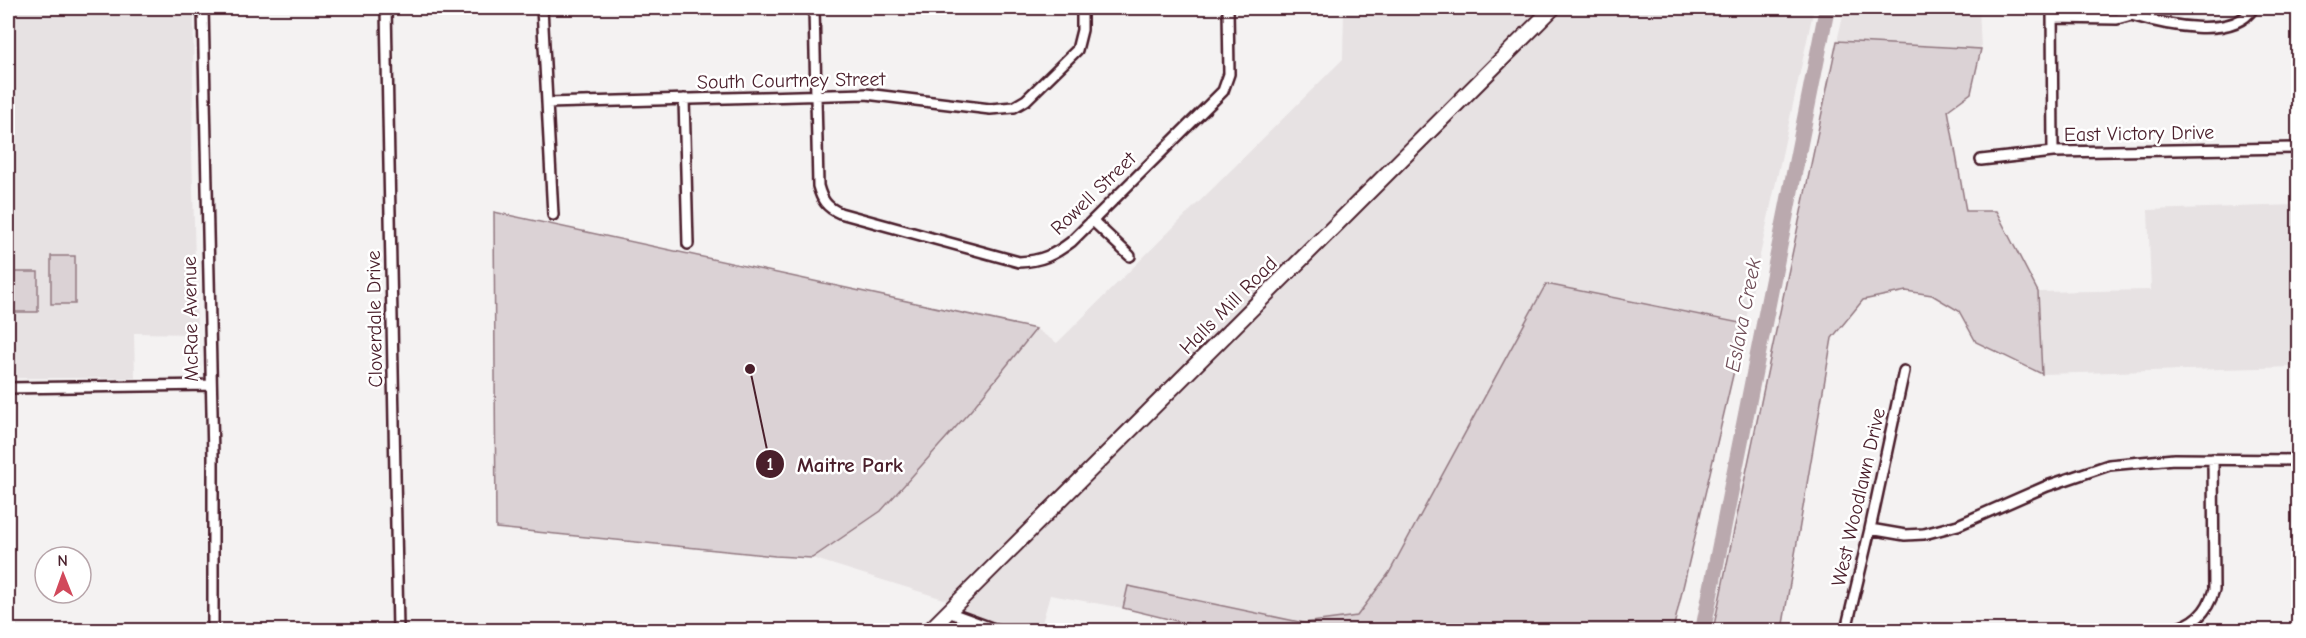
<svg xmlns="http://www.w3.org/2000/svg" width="2306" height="638" font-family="'Comic Neue',sans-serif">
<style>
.built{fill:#e7e2e3}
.green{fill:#dbd2d5;stroke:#927880;stroke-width:1.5}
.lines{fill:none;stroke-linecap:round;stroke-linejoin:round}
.river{stroke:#baa9ae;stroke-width:16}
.street-casing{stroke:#4a1f2b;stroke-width:14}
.secondary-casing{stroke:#4a1f2b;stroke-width:18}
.street{stroke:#fff;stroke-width:9}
.secondary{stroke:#fff;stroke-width:14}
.labels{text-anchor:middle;stroke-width:5;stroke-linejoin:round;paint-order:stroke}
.street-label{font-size:20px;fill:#4a1f2b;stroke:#fff}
.water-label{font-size:21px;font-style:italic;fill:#714f59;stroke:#fff}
.leader{fill:none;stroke:#4a1f2b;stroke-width:2}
.callout-dot{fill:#4a1f2b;stroke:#fff;stroke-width:2}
.mark-label{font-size:18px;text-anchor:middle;font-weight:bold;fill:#fff}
.callout-label{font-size:21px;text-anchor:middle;font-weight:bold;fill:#4a1f2b;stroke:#fff;stroke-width:5;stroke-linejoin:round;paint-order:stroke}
</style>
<rect width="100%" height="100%" fill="#f4f2f2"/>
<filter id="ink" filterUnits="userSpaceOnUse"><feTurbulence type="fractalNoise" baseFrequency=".0167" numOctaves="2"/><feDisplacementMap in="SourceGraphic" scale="12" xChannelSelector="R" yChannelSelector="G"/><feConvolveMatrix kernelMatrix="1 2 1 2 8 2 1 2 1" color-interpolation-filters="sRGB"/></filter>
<g filter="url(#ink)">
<path class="built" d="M8 8H194L192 151 197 334 134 333 135 378H8Z
M1344 8H1814L1745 324 1546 284 1389 573 1357 616 1304 623 1128 586 1123 608 1050 595 1040 630H920L950 601 812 558 882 511 972 409 1036 329 1057 343 1343 59Z
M1845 8H1979L1981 49 1837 41Z
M2298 205V367L2042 374 2038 292 2151 290 2148 210Z"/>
<path class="green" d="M1837 41 1981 49 1971 93 1948 110 1966 211H1996L2038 292 2042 374 1976 342 1959 311 1932 295 1906 291 1863 300 1832 338 1782 630H1713Z
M494 212 1036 329 972 409 881 511 812 558 775 556 496 528Z
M51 256H75V304H51Z
M8 272H38V312H8Z
M1546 284 1745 324 1673 630H1214L1123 608 1128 586 1304 623 1357 616 1389 573Z"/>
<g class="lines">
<path class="river" d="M1703 630 1827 8"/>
<defs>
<path id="street" d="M203 8 213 457V630
M386 8 398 630
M542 8 553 215
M814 8 818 186C822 200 826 207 840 213L1019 262C1041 261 1054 255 1071 242L1223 91 1229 74 1228 8
M2052 8 2053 152
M2131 15C2162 24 2233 41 2253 8
M2052 18 2117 19 2157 8
M684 99 688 244
M547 103 866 94 990 109 1014 107 1026 100 1077 50 1082 30V8
M1981 160 2053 152 2298 148
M1093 221 1130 256
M8 388 210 385
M1870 529 1905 535 1924 534 1958 525 2047 486 2109 465 2174 459 2298 460
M948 612 997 630
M1846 630 1870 529 1904 371
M2171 630C2195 624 2207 613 2214 590L2213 459"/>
<path id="secondary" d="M930 630 1553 8"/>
</defs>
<use href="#street" class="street-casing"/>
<use href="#secondary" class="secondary-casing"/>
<use href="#street" class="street"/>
<use href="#secondary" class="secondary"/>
</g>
</g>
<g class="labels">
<g class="street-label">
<text transform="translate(791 80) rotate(-1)" y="7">South Courtney Street</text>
<text transform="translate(2139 133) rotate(-1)" y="7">East Victory Drive</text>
<text transform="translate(1093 193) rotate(-44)" y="7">Rowell Street</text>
<text transform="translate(1228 305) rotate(-45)" y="7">Halls Mill Road</text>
<text transform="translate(190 319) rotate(-91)" y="7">McRae Avenue</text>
<text transform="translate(374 319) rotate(-91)" y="7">Cloverdale Drive</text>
<text transform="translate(1858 497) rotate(-77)" y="7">West Woodlawn Drive</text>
</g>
<g class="water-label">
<text transform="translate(1743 315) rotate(-79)" y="7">Eslava Creek</text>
</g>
</g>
<path class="leader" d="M750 369L770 464"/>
<g class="callout-dot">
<circle cx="750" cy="369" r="6"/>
<circle cx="770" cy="464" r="15"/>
</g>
<g class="mark-label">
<text x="770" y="470">1</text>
</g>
<g class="callout-label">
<text x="850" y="472">Maitre Park</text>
</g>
<rect width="2306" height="638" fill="none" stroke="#fff" stroke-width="30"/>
<rect x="15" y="15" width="2276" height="608" fill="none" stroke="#4a1f2b" stroke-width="2" filter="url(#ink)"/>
<g transform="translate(63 575) rotate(359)"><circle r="28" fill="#ffffff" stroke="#b7a5aa" stroke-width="1.5"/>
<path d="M0-4.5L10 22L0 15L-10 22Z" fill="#d1495b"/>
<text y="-9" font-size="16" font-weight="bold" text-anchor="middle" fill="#4a1f2b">N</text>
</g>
</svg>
